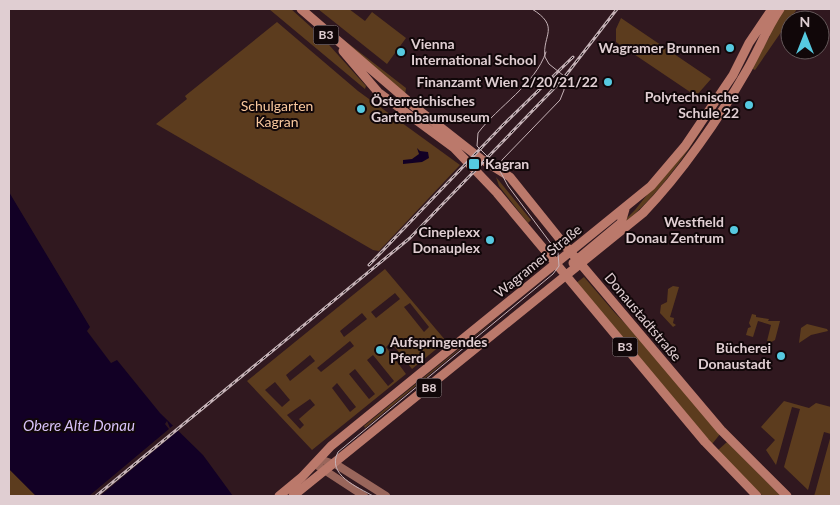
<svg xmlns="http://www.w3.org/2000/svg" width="840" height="505" font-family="Lato,sans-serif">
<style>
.green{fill:#5c3c1e;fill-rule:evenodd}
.water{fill:#120025}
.pier{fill:#30181f}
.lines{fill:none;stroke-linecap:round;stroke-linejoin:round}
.secondary{stroke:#99665b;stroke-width:8}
.primary{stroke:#bb796b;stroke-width:9}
.tram{stroke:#c6b3b8;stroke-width:1}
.rail-casing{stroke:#c6b3b8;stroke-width:3}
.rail{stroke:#110709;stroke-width:1;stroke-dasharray:4;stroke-linecap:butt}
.poi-dot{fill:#56c9e0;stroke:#110709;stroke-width:2}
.labels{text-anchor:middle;stroke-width:4;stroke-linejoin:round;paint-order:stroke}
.shield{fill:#110709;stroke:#a29296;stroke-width:1}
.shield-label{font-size:12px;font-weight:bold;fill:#e0ced2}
.poi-label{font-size:14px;font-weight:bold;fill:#e0ced2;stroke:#110709;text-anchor:end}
.park-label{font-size:14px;fill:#f8c79d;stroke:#110709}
.street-label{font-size:14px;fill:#e0ced2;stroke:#110709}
.water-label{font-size:15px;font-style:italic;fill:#d8c2f9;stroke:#110709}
</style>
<rect width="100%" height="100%" fill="#30181f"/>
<path class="green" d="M269 9H291L321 36 366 86 365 89Z
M318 9H349L365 21 372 12 406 38 387 64Z
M783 9H797L755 70 751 68 770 36 767 34Z
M621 18 711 79 696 96 616 42V29Z
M277 22 358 91 460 165 379 251 373 250 156 124 187 99 185 96Z
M340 37 406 88 405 95Z
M703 124 704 126C678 166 653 202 615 230L635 210Z
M496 177 531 220 528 223 499 186Z
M385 269 446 341 412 369 391 342 386 347 406 374 312 450 247 381ZM395 293 400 299 376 318 371 312ZM410 303 429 327 424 332 404 307ZM362 313 367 319 344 337 340 331ZM350 341 354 346 321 372 317 368ZM310 355 315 361 290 381 286 375ZM373 355 394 381 388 386 367 360ZM355 369 375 394 369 399 349 374ZM275 382 290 400 282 407 265 390ZM337 383 356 407 350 412 332 388ZM310 399 315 405 299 419 304 425 300 429 287 415Z
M584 277 615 313 648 347 721 433 712 444 578 286 576 283Z
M673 286 679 287 670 317 674 318 673 323 676 325 673 327 660 313 661 305 667 302 668 289Z
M507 310 365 428 364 426Z
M752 314 756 315V317L769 319 768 321H780L775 340 771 342 767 341 771 325 758 321 753 337 746 335 748 328 751 327 749 323Z
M807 324 827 329 828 331 811 335 799 343 801 328Z
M784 401 809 408 816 403 831 407V434L824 432 808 490 784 467 800 409 792 407 776 465 766 450 775 440 761 427Z
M831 435V496H814L815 493Z
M727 442 781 496H763L717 451Z
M9 469 36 496H9Z"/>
<path class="water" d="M417 148 420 151 428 152 429 158 422 162 403 164V160L412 159 419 154Z
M9 192 90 327 87 331 111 363 117 360 160 413 203 455 233 496H36L9 469Z"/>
<path class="pier" d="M167 421 170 428 175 424 180 429 100 496H89L169 429 165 424Z"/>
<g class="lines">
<path class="secondary" d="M319 459 337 465 386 496
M315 464 364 496"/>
<path class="primary" d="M301 9 416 108 481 159 510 177 563 243 721 430 787 496
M343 51 378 92 454 148 497 193 705 442 757 496
M573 263 621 223 625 209
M279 496 302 477 331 446 651 186 685 146 733 75 749 43 772 9
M293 496 643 213C681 174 720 117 747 70 759 49 767 28 780 9"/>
<path class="tram" d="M488 157 477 146 478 133C498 106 535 85 546 52
M373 496C358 487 326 475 338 452L553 274 559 266 558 253 508 186 500 171 502 160 560 100 564 90V76L549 64 545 57C542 35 561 27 532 9"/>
<defs>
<path id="rail" d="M369 265 503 125 573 57
M96 496 410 238 563 79 617 9"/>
</defs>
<use href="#rail" class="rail-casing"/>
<use href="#rail" class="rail"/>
</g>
<g class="poi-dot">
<circle cx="730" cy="48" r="5"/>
<circle cx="401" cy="52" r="5"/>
<circle cx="608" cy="82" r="5"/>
<circle cx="749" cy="105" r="5"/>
<circle cx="361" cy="109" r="5"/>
<rect x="468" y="158" width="12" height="12" rx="2.5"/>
<circle cx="734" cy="230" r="5"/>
<circle cx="490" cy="240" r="5"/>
<circle cx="380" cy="350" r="5"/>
<circle cx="781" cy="356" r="5"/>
</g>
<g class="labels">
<g class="shield">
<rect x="313.5" y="25.5" width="25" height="19" rx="4"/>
<rect x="612.5" y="337.5" width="25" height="19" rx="4"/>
<rect x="416.5" y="378.5" width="25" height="19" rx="4"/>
</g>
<g class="shield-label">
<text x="326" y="39">B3</text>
<text x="625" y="351">B3</text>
<text x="429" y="392">B8</text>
</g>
<g class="poi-label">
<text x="411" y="49" text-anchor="start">Vienna<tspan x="411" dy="16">International School</tspan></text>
<text x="720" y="53">Wagramer Brunnen</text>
<text x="598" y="87">Finanzamt Wien 2/20/21/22</text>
<text x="739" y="102">Polytechnische<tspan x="739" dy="16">Schule 22</tspan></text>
<text x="371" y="106" text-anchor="start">Österreichisches<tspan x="371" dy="16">Gartenbaumuseum</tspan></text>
<text x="485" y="169" text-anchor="start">Kagran</text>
<text x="724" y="227">Westfield<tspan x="724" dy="16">Donau Zentrum</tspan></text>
<text x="480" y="237">Cineplexx<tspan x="480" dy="16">Donauplex</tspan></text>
<text x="390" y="347" text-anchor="start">Aufspringendes<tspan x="390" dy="16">Pferd</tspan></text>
<text x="771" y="353">Bücherei<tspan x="771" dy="16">Donaustadt</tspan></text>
</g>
<g class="park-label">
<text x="277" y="111">Schulgarten<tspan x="277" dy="16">Kagran</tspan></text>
</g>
<g class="street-label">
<text transform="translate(538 261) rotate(-39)" y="5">Wagramer Straße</text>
<text transform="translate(643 317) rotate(50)" y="5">Donaustadtstraße</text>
</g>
<g class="water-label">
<text x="79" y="431">Obere Alte Donau</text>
</g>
</g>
<rect width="840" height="505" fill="none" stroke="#e0ced2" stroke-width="20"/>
<g transform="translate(805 35)"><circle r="24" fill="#110709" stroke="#645759"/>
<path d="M0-4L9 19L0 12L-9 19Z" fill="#56c9e0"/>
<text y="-8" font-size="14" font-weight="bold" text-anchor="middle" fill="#e0ced2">N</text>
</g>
</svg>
